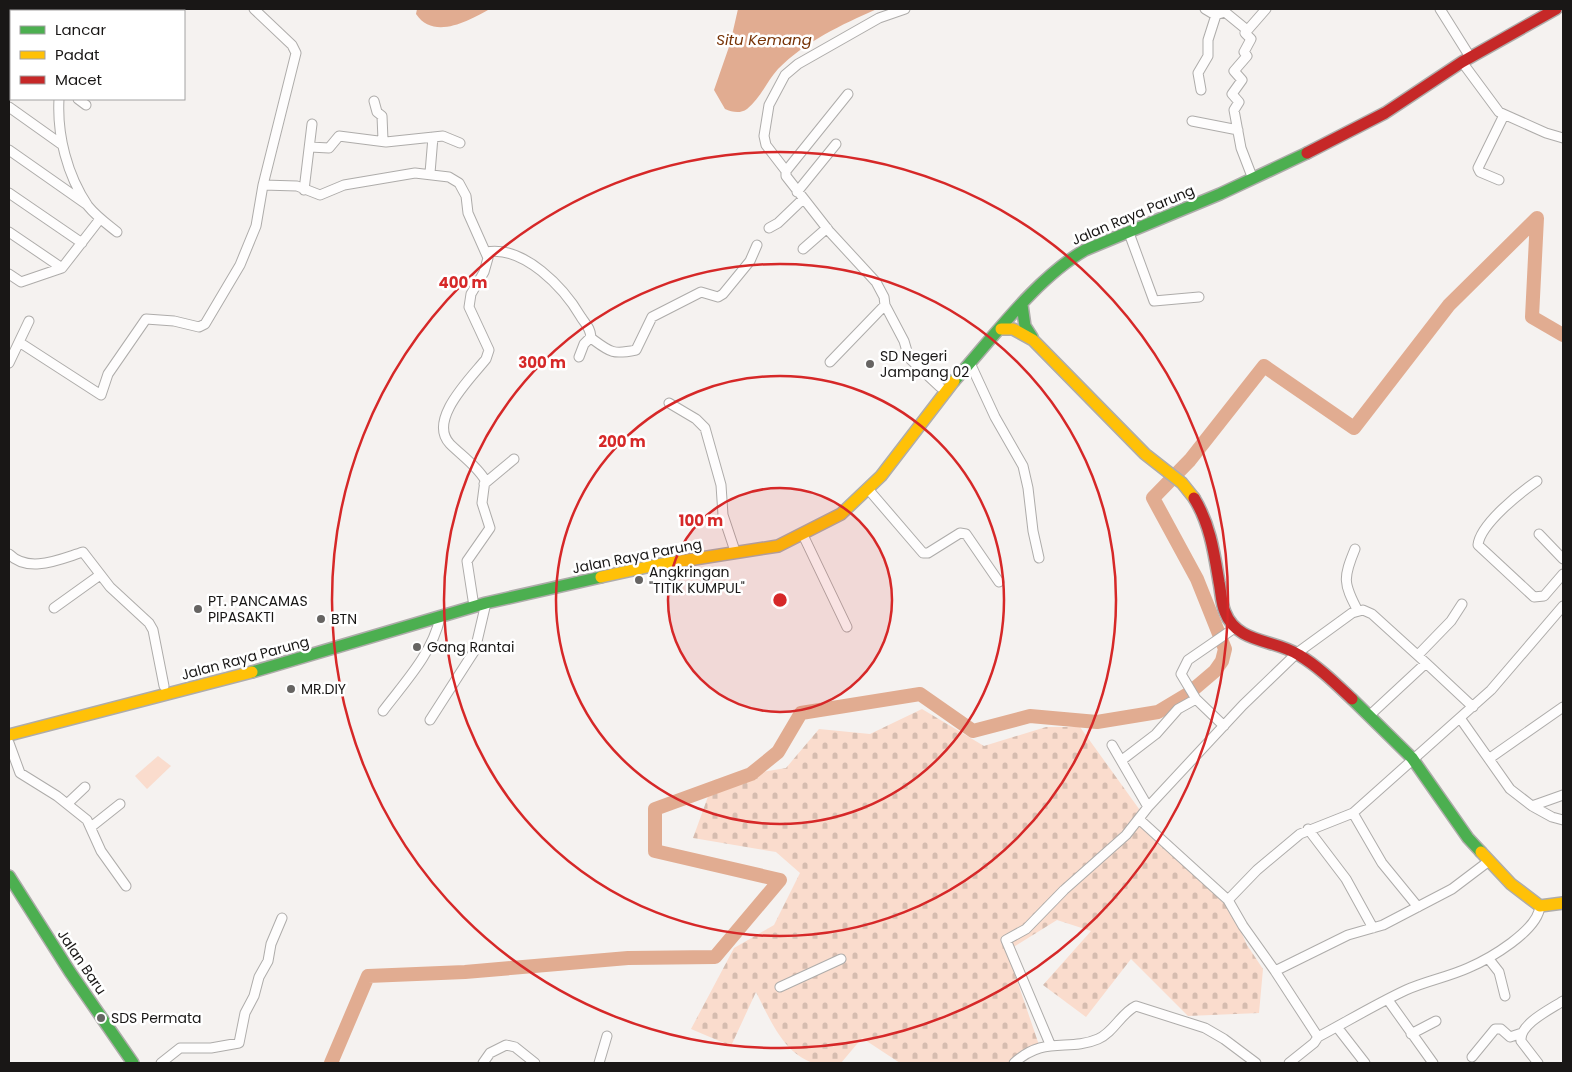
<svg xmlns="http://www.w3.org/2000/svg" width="1572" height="1072" font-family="Poppins,sans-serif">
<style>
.cemetery{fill:url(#cemetery-stones)}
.garden{fill:#fadccd}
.water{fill:#e1ac91}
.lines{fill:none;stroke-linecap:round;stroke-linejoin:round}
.river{stroke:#e1ac91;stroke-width:14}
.street-casing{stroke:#aeacaa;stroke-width:11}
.fast-casing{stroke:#aeacaa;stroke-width:14}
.slow-casing{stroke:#aeacaa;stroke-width:14}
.jam-casing{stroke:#aeacaa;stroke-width:14}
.street{stroke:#fefdfd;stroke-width:9}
.fast{stroke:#4caf50;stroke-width:11}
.slow{stroke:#ffc107;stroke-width:11}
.jam{stroke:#c62828;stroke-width:11}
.ring{fill:none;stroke:#d62828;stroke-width:2.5}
.poi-dot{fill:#666462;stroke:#fff;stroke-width:2}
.labels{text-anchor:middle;stroke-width:5;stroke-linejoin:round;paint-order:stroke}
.street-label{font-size:14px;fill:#191716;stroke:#fff}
.poi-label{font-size:14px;fill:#191716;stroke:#fff;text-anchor:start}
.water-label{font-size:15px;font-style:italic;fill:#773306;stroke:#fff}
.centre{fill:#d62828;stroke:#fff;stroke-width:2.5}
.ring-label{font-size:15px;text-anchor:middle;font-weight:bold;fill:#d62828;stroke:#fff;stroke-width:5;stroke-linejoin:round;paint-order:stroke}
</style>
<defs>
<pattern id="cemetery-stones" width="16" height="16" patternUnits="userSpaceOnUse" patternTransform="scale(1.25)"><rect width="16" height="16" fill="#fadccd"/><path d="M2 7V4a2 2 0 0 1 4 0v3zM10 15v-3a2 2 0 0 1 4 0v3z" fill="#d6bcaf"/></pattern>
</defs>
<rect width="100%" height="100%" fill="#f5f2f0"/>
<path class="cemetery" d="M922 709 984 746 1046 727H1080L1147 820 1229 905 1247 945 1263 969 1259 1013 1188 1016 1131 959 1086 1017 1043 985 1091 931 1057 920 1007 951 1039 1045 1017 1063H900L862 1038 841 1063C832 1063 822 1065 814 1063 783 1054 769 1017 756 992L731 1046 691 1029 734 948 774 925 800 873 776 852 693 838 714 780 786 768 819 729 870 734Z"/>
<path class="garden" d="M158 756 171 766 147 789 135 776Z"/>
<path class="water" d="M417 9H490C470 20 434 41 416 14Z
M738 9H877C841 25 806 41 778 69 767 81 760 99 747 109 740 114 732 112 725 109L714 90 730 44Z"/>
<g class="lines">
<path class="river" d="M331 1063 368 976 465 972 628 958 715 957 780 880 655 851V809L751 774 778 752 801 713 920 694 973 731 1030 716 1097 722 1158 712 1188 694 1215 671 1222 661 1225 649 1197 579 1153 498 1190 460 1264 366 1354 428 1449 305 1537 218 1532 317 1563 335"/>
<defs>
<path id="street" d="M254 9 292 45 296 53 263 185 297 186 320 195 344 185 415 173 449 177 459 183 466 196 468 213 488 258 484 272 471 294 469 307 489 350 486 359C471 378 427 420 450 444 461 455 477 466 485 480L482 503 490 528 467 561 473 600
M1205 9 1215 15 1225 12 1247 30
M1440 9 1467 52
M1462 62 1499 112 1546 133 1563 138
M9 70H11
M1201 90 1198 73 1208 56V40L1216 15
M848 94 786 171V176L829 231 876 282 884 297 885 305 904 341 909 358 940 387
M9 95 11 92
M59 99C57 135 67 175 88 206 96 216 107 224 117 232
M78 99 86 105
M374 101 377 112 382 116 383 140
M9 107 61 144
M1192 121 1238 130
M310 147 329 148 339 136 386 142 443 136 460 143
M9 150 86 204
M786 171 766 145 764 136 769 105 785 75 798 64 879 18 905 9
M430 173 433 137
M1251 174 1241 148 1234 110 1239 102 1232 94 1242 80 1234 71 1247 56 1244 52 1251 39 1245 33 1266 9
M1499 180 1480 172 1478 168 1504 115
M304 190 312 124
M797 192 836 144
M9 193 82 243
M769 228 778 223 803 199
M9 232 62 268
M1129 233 1154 301 1199 297
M803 249 827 228
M486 252C524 245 564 288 581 317 586 325 590 327 591 337L584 344 579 357
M9 274 21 282 62 268 100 219
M591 338C610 352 612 355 636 350L652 317 701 292 718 297 723 294 750 261 757 245
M19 342 101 395 108 374 146 319 174 321 199 327 205 324 240 265 256 226 263 185
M830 362 885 305
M9 363 29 321
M970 363 995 417 1023 466 1028 488 1033 531 1039 558
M669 403 696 419 705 428 721 485 723 515 734 548
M1537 481C1521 492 1480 524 1478 545L1534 597 1544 596 1563 574
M484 484 514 459
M868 489 923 553H928L960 533 966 534 999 582
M1539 534 1563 559
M803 535 847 627
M1355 549C1343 578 1343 583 1358 611
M9 554C29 574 60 559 83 552L110 587 149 623 153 630 164 686
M54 608 100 575
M1418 655 1451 621 1462 604
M383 711C404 683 432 654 440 618
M1370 715 1426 663 1473 707
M1460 718 1510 789 1532 806 1563 795
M430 720 475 650 486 603
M1224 726 1196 699 1181 674 1188 660 1236 627
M9 743 20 773 57 796 87 820 101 851 126 886
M1112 745 1148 807
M1490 758 1563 707
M1122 760 1156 734 1178 709 1196 699
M67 804 85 787
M1532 806 1552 817 1563 820
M1353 813 1382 863 1418 907
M1140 820 1228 900 1243 926 1275 971
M91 827 120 804
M1308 829 1346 879 1373 928
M1228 900 1257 870 1300 834 1353 813 1491 690 1563 606
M1488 958 1499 972 1505 996
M780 987 841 959
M1388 1000 1433 1063
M1337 1027 1365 1063
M1411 1034 1436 1021
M1318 1037 1275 971 1348 935 1383 925 1452 889 1489 861
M1050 1044 1006 940 1026 929 1064 890 1126 835 1148 807 1243 705 1297 653 1352 613 1363 610 1372 614 1426 663
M1472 1057 1495 1029H1501L1510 1037 1522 1033
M161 1063 180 1048H211L239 1043 245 1013 254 996 259 977 268 961 271 944 282 918
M483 1063 490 1053 506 1045 515 1047 535 1063
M599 1063 607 1036
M1014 1063C1045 1035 1068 1052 1098 1039 1114 1032 1121 1013 1136 1006L1205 1028 1224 1039 1256 1063
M1289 1063 1314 1043 1318 1037C1348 1021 1376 1004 1406 990 1426 981 1448 977 1468 968 1489 959 1538 931 1540 906
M1538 1063 1521 1041C1519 1024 1551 1009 1563 1001"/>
<path id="fast" d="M1022 305 1025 326 1032 337
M954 381C993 338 1035 279 1085 250L1220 194 1307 153
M252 672 486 603 601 577
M1352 699 1412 758 1468 838 1481 852
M9 876 70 972 133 1063"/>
<path id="slow" d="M1001 329H1013L1033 340 1145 454 1182 483 1194 498
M601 577 656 565 778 546 841 514 881 476 954 381
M9 735 252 672
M1481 852 1511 884 1540 906 1563 903"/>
<path id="jam" d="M1307 153 1385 113 1462 62 1556 9
M1194 498C1210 524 1214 552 1219 582 1221 591 1221 603 1225 612 1237 644 1275 639 1299 655 1319 667 1335 683 1352 699"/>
</defs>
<use href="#street" class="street-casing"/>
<use href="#fast" class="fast-casing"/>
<use href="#slow" class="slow-casing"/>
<use href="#jam" class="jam-casing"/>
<use href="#street" class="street"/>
<use href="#fast" class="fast"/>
<use href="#slow" class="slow"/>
<use href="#jam" class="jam"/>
</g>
<circle cx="780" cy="600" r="112" fill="#d62828" fill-opacity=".12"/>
<g class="ring">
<circle cx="780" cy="600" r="112"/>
<circle cx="780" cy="600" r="224"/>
<circle cx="780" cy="600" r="336"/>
<circle cx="780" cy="600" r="448"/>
</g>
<g class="poi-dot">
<circle cx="870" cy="364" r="5"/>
<circle cx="639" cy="580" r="5"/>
<circle cx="198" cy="609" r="5"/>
<circle cx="321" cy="619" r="5"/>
<circle cx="417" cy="647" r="5"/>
<circle cx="291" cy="689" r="5"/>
<circle cx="101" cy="1018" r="5"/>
</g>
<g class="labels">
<g class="street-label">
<text transform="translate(1133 215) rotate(-23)" y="5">Jalan Raya Parung</text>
<text transform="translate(637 556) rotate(-11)" y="5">Jalan Raya Parung</text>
<text transform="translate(245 658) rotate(-15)" y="5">Jalan Raya Parung</text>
<text transform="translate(82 962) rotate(56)" y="5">Jalan Baru</text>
</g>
<g class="poi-label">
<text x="880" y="361">SD Negeri<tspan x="880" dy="16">Jampang 02</tspan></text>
<text x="649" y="577">Angkringan<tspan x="649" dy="16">"TITIK KUMPUL"</tspan></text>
<text x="208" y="606">PT. PANCAMAS<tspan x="208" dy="16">PIPASAKTI</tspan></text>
<text x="331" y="624">BTN</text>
<text x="427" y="652">Gang Rantai</text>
<text x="301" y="694">MR.DIY</text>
<text x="111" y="1023">SDS Permata</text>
</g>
<g class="water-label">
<text x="764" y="45">Situ Kemang</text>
</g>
</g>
<circle cx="780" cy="600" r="8" class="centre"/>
<g class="ring-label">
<text x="463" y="288">400 m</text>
<text x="542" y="368">300 m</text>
<text x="622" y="447">200 m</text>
<text x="701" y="526">100 m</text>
</g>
<rect width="1572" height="1072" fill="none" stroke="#191716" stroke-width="20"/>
<rect x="10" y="10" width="175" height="90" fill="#ffffff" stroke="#a3a2a2"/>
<rect x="20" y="26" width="25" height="8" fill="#4caf50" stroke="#a3a2a2"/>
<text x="55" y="35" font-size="15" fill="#191716">Lancar</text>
<rect x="20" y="51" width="25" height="8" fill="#ffc107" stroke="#a3a2a2"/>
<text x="55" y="60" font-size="15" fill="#191716">Padat</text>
<rect x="20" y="76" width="25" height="8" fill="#c62828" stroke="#a3a2a2"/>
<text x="55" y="85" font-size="15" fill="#191716">Macet</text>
</svg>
